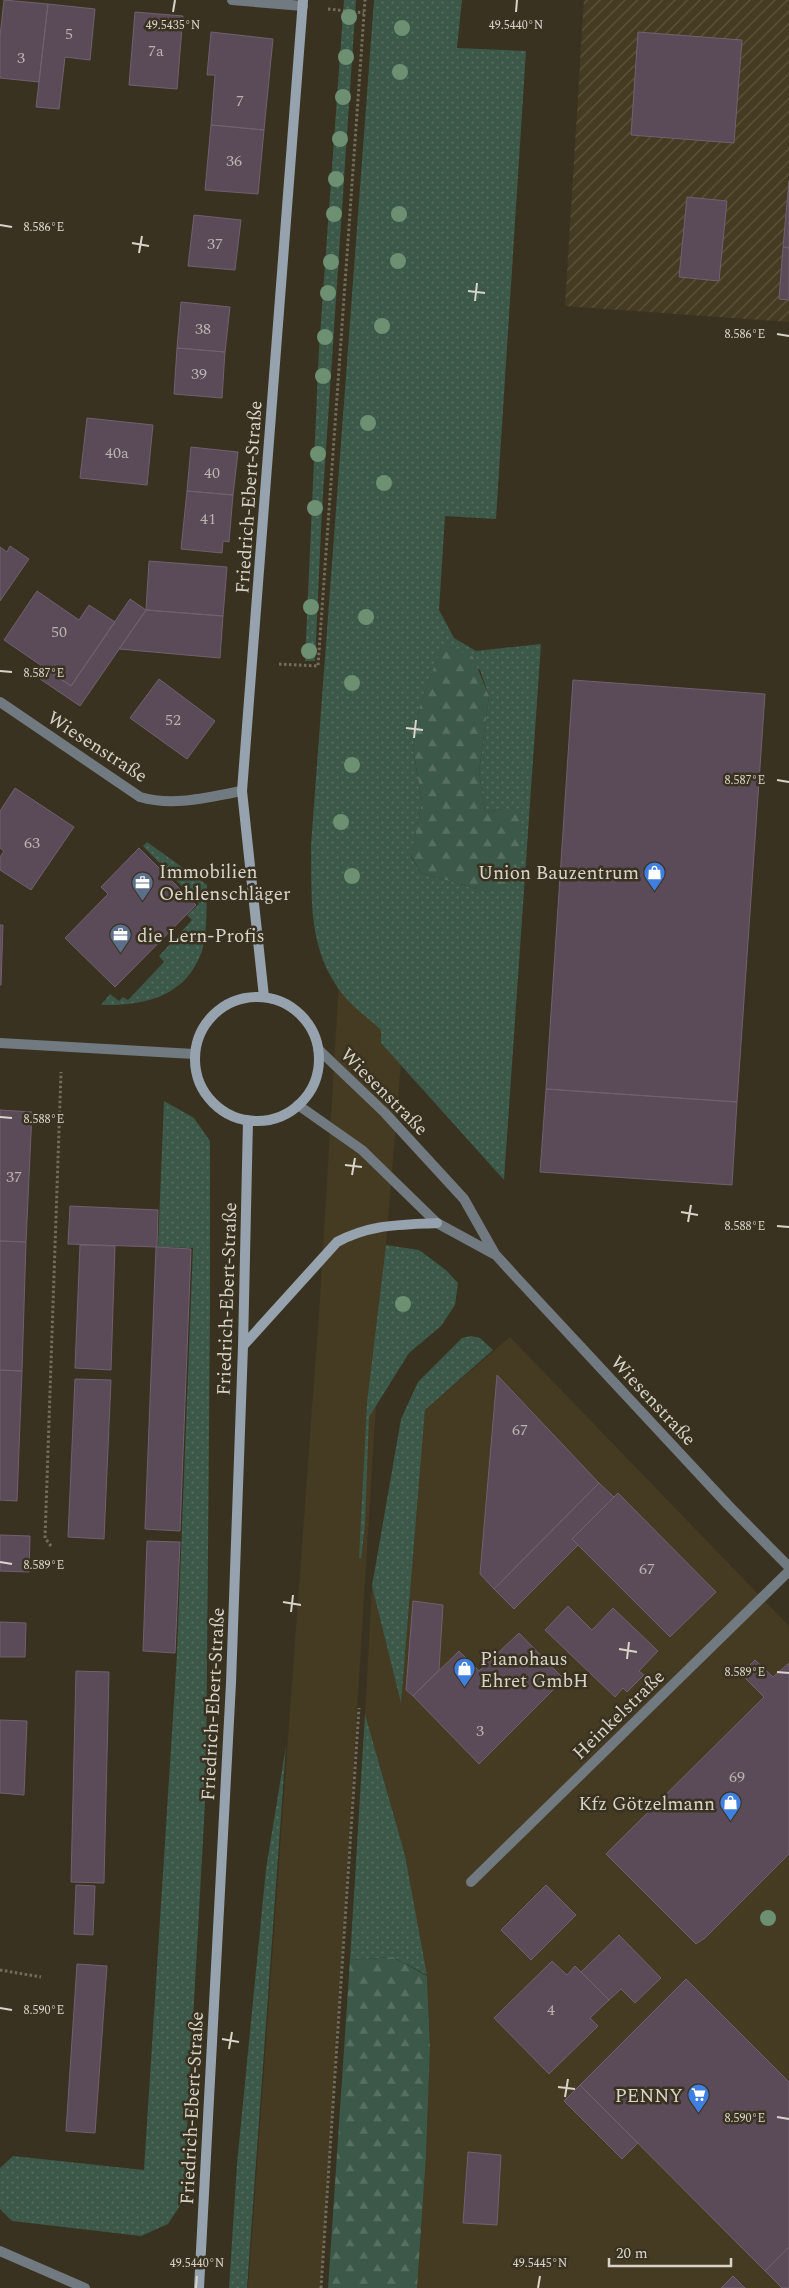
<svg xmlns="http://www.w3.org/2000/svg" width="789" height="2288" font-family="Spectral,serif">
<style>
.built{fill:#453a22}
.industrial{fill:url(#industrial-furrows)}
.grass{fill:url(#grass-dots);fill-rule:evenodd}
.forest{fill:url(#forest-firs)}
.building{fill:#5b4b59;stroke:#71606f}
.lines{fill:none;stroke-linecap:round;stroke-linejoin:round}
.path{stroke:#746d5e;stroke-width:3;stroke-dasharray:2.5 2.5;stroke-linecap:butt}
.street{stroke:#727a81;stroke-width:10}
.secondary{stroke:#96a2ad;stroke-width:10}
.tree{fill:#6d9072}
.ticks{fill:none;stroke:#d9d4ca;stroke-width:2}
.labels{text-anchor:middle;stroke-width:5;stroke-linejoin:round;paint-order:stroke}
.number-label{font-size:16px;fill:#bab2ae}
.street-label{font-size:19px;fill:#d9d4ca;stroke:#3a3220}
.poi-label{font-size:19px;fill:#d9d4ca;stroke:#3a3220;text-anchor:start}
.ticks-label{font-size:12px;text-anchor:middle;fill:#d9d4ca;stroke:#3a3220;stroke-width:5;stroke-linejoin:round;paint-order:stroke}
</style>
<defs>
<pattern id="industrial-furrows" width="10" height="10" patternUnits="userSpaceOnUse" patternTransform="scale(1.25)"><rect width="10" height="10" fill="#453a22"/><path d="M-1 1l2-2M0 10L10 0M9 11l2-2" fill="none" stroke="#5f5641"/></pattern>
<pattern id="grass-dots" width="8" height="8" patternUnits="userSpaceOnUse" patternTransform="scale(1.25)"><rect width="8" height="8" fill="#3b5848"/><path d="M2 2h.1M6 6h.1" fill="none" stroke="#576f61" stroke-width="1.8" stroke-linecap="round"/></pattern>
<pattern id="forest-firs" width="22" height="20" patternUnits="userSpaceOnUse" patternTransform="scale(1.25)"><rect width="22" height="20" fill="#3b5848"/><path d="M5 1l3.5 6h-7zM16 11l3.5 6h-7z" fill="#576f61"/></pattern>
</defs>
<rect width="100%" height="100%" fill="#3a3220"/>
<path class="built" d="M339 981 407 990 386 1245 321 2288H248L320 1298Z
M510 1337 789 1626V2288H417L426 2157 430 2047 427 1976 405 1855 365 1714 372 1586 401 1700 425 1410Z"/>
<path class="industrial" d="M584 0H789V322L565 306Z"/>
<path class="grass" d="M344 0H356L322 509 315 661H305L319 349Z
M374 0H462L457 48 526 51 496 519 445 516 439 610 454 638 476 651 541 644 504 1180 381 1043V1030C369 1019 354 1008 344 996 307 950 312 900 311 845ZM442 646 480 670 489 696 479 772 485 812 504 809 477 889 421 873 411 857 422 802 413 748 419 709Z
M147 842 207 885C206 905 208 931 202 951 186 997 144 1006 101 1005L110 994 119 1001 123 997 128 1000 164 962 159 956 192 920 187 915 199 904 143 846Z
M164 1101 194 1118 210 1141V1316L206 1785 183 2201 168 2224 141 2236 12 2221 0 2209V2168L13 2156 144 2170 177 1654 193 1248 158 1247Z
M386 1245 419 1250 446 1270 458 1283 455 1305 441 1326 409 1353 369 1417 365 1525 361 1559 359 1558 367 1403Z
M471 1336 480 1338 493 1350 425 1410 401 1703 372 1586 401 1419 418 1382 462 1338Z
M365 1714 405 1855 427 1975 393 1957 350 1960Z
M286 1746 247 2288H229L237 2164 266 1869Z"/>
<path class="forest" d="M442 645 454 648 473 657 489 696 479 772 485 812 504 809 522 814 517 877 505 889H477L421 873 411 856 422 802 413 748 419 709Z
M393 1957 427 1976 430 2047 426 2157 417 2288H328L350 1960Z"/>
<path class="building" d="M4 0 48 4 39 82 0 78V36Z
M48 4 95 9 90 60 65 57 59 109 36 107Z
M135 12 183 16 177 89 129 85Z
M211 32 273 39 264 130 211 125 215 75H207Z
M638 32 742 40 734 143 631 135Z
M211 125 264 130 258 194 205 190Z
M789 181V248L783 247Z
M687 197 727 201 719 281 679 277Z
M194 215 241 220 235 270 188 266Z
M783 247 789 248V300L779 299Z
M181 302 230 307 225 352 177 348Z
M177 348 225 352 222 398 174 394Z
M87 418 153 425 147 485 80 478Z
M191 447 238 452 233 495 187 491Z
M187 491 233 495 229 542 223 541 222 553 181 549Z
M10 546 29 559 0 601V547L7 552Z
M149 561 227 567 223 616 146 610Z
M37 591 79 620 89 605 115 622 71 686 4 640Z
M130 599 146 610 80 706 40 679 46 669 71 686Z
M146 610 223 616 220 658 119 649Z
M159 679 215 721 187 759 130 718Z
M573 680 765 694 737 1102 546 1089Z
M15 788 74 827 31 890 0 870V857L4 851 0 848V811Z
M139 848 196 905 115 987 65 938 108 894 101 887Z
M0 925H3L1 985H0Z
M546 1089 737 1102 732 1185 540 1172Z
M0 1110 32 1112 26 1242 0 1241Z
M70 1206 158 1210 157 1247 68 1244Z
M0 1241 26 1242 22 1371 0 1370Z
M80 1245 115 1246 111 1370 75 1368Z
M156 1247 191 1249 180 1531 145 1529Z
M0 1370 22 1371 17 1501 0 1500Z
M497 1375 599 1483 494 1589 480 1574Z
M75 1379 111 1380 104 1539 68 1537Z
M599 1483 614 1497 572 1539 578 1545 514 1609 494 1589Z
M618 1493 716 1592 670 1637 572 1539Z
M0 1535 30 1536 29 1572 0 1571Z
M147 1541 180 1542 175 1653 143 1651Z
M413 1601 443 1605 439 1670 413 1696 406 1690Z
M568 1606 592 1630 613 1608 658 1651 639 1671 644 1675 627 1692 623 1688 615 1697 545 1630Z
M0 1622 26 1623 25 1657H0Z
M519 1633 564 1679 479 1764 413 1696 459 1651 479 1671Z
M755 1660 773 1677 789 1663V1854L705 1938 696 1944 606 1854 764 1697 741 1674Z
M76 1671 109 1672 104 1883 71 1882Z
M0 1720 27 1721 24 1795 0 1793Z
M76 1885 95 1886 93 1935 74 1934Z
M546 1885 576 1915 531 1960 501 1930Z
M619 1935 661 1978 635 2003 621 1989 609 2000 581 1972Z
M552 1961 567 1975 575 1966 609 2000 590 2018 598 2026 549 2074 494 2018Z
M77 1964 107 1966 95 2133 66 2131Z
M686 1979 789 2082V2247L765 2271 580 2085Z
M580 2085 638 2143 622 2159 564 2101Z
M468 2152 501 2155 497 2225 463 2223Z
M789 2247V2288H782L765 2271Z
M733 2276 745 2288H721Z"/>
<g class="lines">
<path class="path" d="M328 9 364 13
M279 664 318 666 365 0
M51 1546 45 1538 61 1072
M0 1970 41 1977
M321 2288 359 1708"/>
<path class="street" d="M232 0 303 6
M0 702 140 797C174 807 208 797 242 791
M0 1043 194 1054
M318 1049 385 1113 464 1199 495 1254 515 1276 728 1505 789 1567
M298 1105 362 1150 437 1223 494 1254
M471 1882 789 1571
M0 2251 85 2288"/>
<path class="secondary" d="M264 997 242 791 303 0
M195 1059a62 62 0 1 1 124 0a62 62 0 1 1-124 0Z
M243 1346 337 1242C371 1224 399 1225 437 1223
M199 2288 231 1683 243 1346 248 1120"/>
</g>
<g class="tree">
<circle cx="349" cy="17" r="8"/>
<circle cx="402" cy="28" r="8"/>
<circle cx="346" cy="57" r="8"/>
<circle cx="400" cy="72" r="8"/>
<circle cx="343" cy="97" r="8"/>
<circle cx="340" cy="139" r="8"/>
<circle cx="336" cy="179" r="8"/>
<circle cx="334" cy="214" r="8"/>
<circle cx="399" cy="214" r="8"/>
<circle cx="398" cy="261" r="8"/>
<circle cx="331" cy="262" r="8"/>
<circle cx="328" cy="293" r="8"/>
<circle cx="382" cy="326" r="8"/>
<circle cx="325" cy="337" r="8"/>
<circle cx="323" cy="376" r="8"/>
<circle cx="368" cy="423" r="8"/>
<circle cx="318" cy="454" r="8"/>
<circle cx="384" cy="483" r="8"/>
<circle cx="315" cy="508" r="8"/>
<circle cx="311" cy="607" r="8"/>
<circle cx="366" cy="617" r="8"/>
<circle cx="309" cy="651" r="8"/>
<circle cx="352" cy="683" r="8"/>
<circle cx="352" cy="765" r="8"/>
<circle cx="341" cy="822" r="8"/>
<circle cx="352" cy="876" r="8"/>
<circle cx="403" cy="1304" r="8"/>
<circle cx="768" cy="1918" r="8"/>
</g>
<path class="ticks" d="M173 12 175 0M516 12 517 0M0 225 12 227M132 243 149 246M139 253 142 236M468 291 485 293M475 301 477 283M777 334 789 336M0 671 12 672M406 728 423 730M414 738 416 720M777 780 789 782M0 1117 12 1118M345 1165 362 1167M352 1175 355 1158M681 1212 698 1215M688 1222 691 1205M777 1226 789 1227M0 1562 12 1564M283 1602 301 1605M291 1612 293 1595M619 1649 637 1652M627 1659 629 1642M777 1672 789 1673M0 2008 12 2010M222 2039 239 2042M229 2049 232 2032M558 2087 575 2089M565 2097 568 2079M777 2117 789 2119M196 2288 197 2276M538 2288 540 2276"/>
<defs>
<symbol id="shop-pin" viewBox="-11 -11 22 30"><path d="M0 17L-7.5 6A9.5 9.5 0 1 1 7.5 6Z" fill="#3f7fe0" stroke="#3a3220"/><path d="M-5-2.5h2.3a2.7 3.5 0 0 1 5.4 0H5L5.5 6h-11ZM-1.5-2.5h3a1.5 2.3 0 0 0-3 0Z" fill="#fff"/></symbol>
<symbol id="office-pin" viewBox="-11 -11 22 30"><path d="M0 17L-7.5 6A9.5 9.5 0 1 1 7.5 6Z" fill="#5c6f8a" stroke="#3a3220"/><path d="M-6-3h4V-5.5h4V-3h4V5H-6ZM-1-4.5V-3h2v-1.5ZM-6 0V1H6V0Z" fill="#fff"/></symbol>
<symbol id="supermarket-pin" viewBox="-11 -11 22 30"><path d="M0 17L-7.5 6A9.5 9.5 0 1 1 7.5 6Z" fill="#3f7fe0" stroke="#3a3220"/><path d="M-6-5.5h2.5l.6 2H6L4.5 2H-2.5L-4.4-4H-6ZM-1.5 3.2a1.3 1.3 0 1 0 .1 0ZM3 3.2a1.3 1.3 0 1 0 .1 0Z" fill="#fff"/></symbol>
</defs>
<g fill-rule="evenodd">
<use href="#shop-pin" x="642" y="860" width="25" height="34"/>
<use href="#office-pin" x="130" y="870" width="25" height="34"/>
<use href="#office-pin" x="108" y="922" width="25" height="34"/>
<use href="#shop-pin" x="452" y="1656" width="25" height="34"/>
<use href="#shop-pin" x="718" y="1790" width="25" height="34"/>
<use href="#supermarket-pin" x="686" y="2082" width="25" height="34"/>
</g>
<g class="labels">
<g class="number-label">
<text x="69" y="39">5</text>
<text x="156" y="56">7a</text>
<text x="21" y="63">3</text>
<text x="240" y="106">7</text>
<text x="234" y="166">36</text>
<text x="215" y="249">37</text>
<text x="203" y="334">38</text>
<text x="199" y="379">39</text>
<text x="117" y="458">40a</text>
<text x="212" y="478">40</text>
<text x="208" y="524">41</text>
<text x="59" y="637">50</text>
<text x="173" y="725">52</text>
<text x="32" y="848">63</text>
<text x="14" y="1182">37</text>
<text x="520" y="1435">67</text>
<text x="647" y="1574">67</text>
<text x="480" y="1736">3</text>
<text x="737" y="1782">69</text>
<text x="551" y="2015">4</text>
</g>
<g class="street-label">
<text transform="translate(248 497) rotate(-86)" y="7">Friedrich-Ebert-Straße</text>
<text transform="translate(98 746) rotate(33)" y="7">Wiesenstraße</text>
<text transform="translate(385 1091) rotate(45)" y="7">Wiesenstraße</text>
<text transform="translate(226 1299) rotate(-88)" y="7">Friedrich-Ebert-Straße</text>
<text transform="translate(654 1400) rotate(47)" y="7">Wiesenstraße</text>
<text transform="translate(212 1704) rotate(-87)" y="7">Friedrich-Ebert-Straße</text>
<text transform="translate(618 1714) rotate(-44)" y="7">Heinkelstraße</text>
<text transform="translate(191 2108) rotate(-87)" y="7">Friedrich-Ebert-Straße</text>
</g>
<g class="poi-label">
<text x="159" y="878">Immobilien<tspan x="159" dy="22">Oehlenschläger</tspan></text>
<text x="639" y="879" text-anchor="end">Union Bauzentrum</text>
<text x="137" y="942">die Lern-Profis</text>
<text x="480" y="1665">Pianohaus<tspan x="480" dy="22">Ehret GmbH</tspan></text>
<text x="715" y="1810" text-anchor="end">Kfz Götzelmann</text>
<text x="683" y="2102" text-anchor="end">PENNY</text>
</g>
</g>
<g class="ticks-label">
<text x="173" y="29">49.5435°N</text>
<text x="516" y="29">49.5440°N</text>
<text x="44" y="231">8.586°E</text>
<text x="745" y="338">8.586°E</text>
<text x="44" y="677">8.587°E</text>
<text x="745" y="784">8.587°E</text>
<text x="44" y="1123">8.588°E</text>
<text x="745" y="1230">8.588°E</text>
<text x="44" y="1569">8.589°E</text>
<text x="745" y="1676">8.589°E</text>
<text x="44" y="2014">8.590°E</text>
<text x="745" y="2122">8.590°E</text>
<text x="197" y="2267">49.5440°N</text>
<text x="540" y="2267">49.5445°N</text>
</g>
<path d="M609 2258v8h122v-8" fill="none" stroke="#d9d4ca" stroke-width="2.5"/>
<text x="616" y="2258" font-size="15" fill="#d9d4ca" stroke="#3a3220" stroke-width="4" paint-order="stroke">20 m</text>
</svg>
